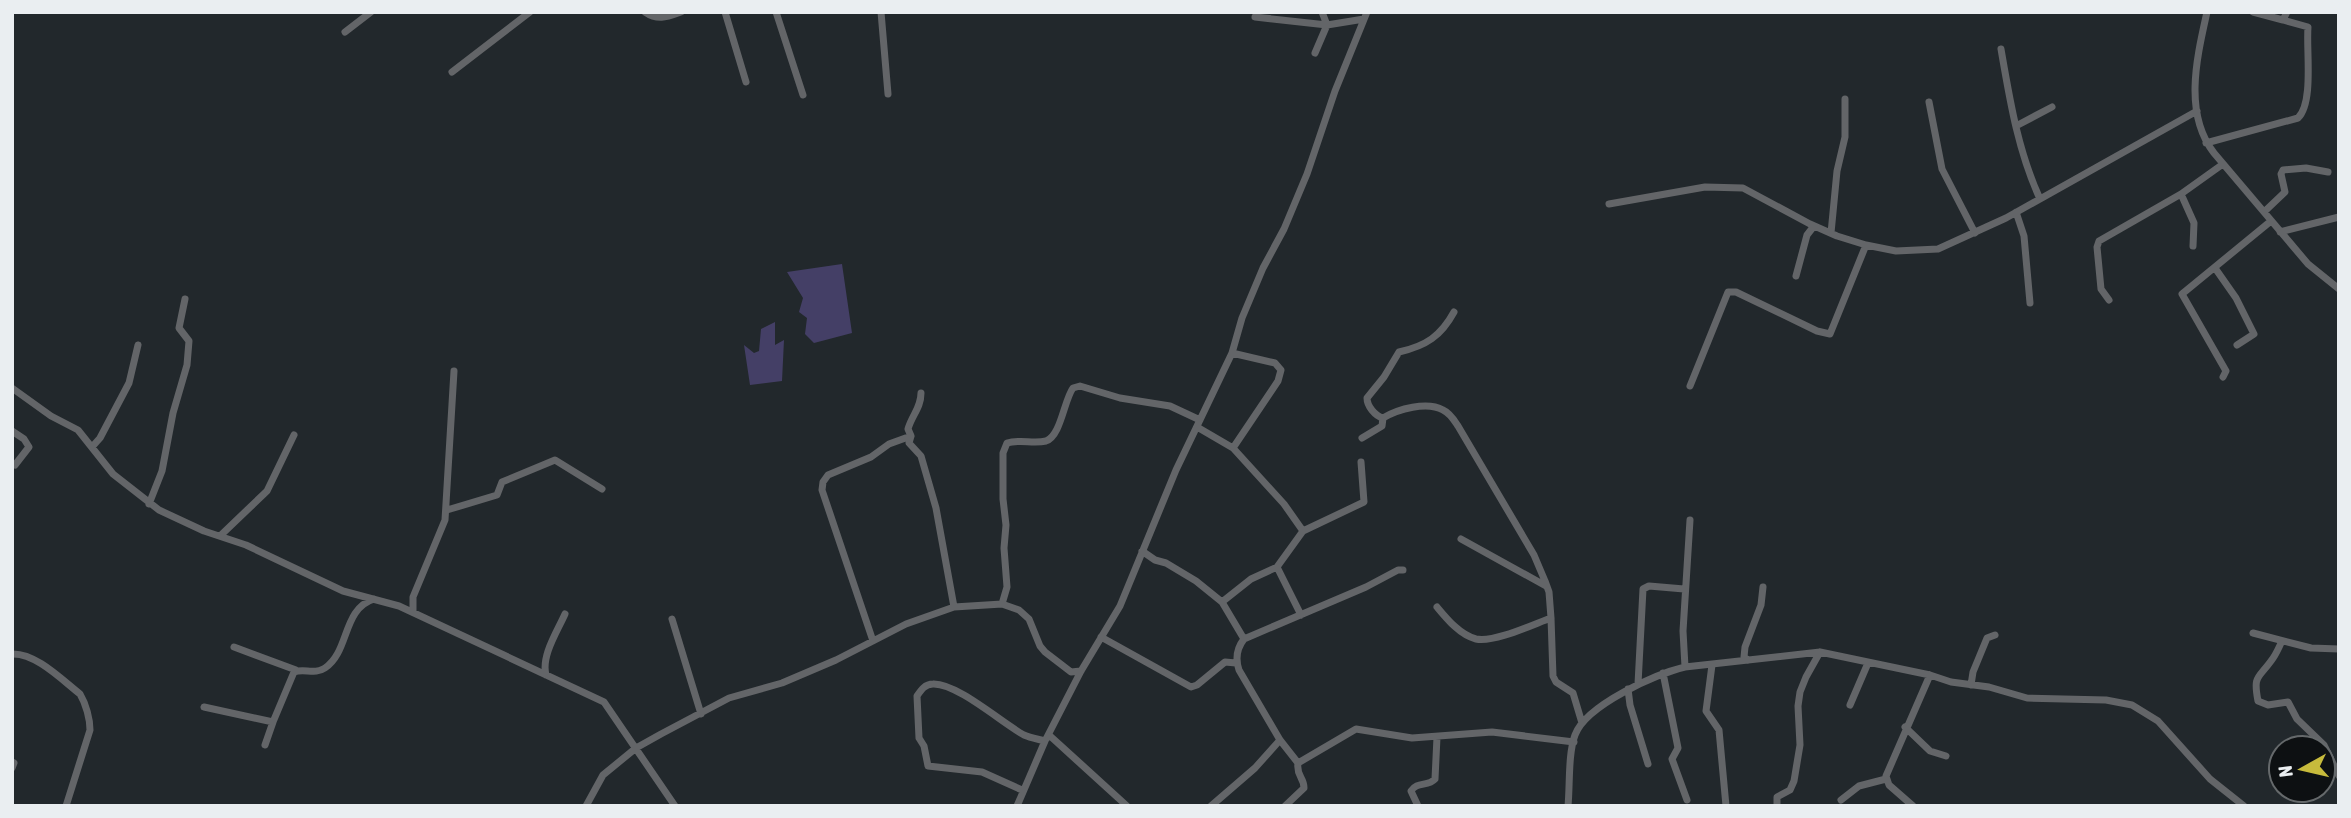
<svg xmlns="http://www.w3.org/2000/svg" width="2351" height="818" font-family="'Asap Condensed',sans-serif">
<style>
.green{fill:#443f66}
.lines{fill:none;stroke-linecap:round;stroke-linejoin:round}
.minor{stroke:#636568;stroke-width:7}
</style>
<rect width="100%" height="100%" fill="#22282c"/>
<path class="green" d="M842 264 852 333 814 343 805 334 807 318 799 312 803 298 787 272Z
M775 322V345L784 340 782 381 750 385 744 345 754 353 759 351 761 329Z"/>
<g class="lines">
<path class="minor" d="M645 12C658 21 667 17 681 12
M725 12 746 82
M776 12 803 95
M881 12 888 94
M2207 12C2197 57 2183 113 2214 153L2308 264 2339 289
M2253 12 2283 20 2287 12
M1255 17 1327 25 1364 19
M345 32 371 12
M2001 49C2010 101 2018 151 2040 199
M1315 53 1327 25 1322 12
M452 72 530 12
M1929 102 1942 169 1975 233
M2016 126 2052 107
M2206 143 2298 118C2314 102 2306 50 2308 27L2283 20
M1609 204 1705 187 1743 188 1810 224 1837 236 1866 245 1896 251 1938 249 2006 218 2197 111
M2016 212 2024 236 2030 303
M2264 212 2285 192 2281 174 2283 170 2306 168 2328 172
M2280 232 2339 217
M1831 233 1837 171 1845 137V99
M2193 246 2194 223 2181 194 2223 164
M2215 268 2236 298 2254 334 2237 345
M1796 276 1807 235 1814 226
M2109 300 2101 289 2097 247 2099 241 2181 194
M1454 312C1441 336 1426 346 1399 352L1384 377 1367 398C1367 406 1375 416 1383 418 1398 409 1427 401 1443 410 1450 413 1454 420 1458 426L1534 555 1545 581 1549 592 1551 618 1553 676 1556 682 1573 693 1582 723
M1232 353 1275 363 1281 370 1278 381 1233 448
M2223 377 2226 371 2182 294 2271 221
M1690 386 1728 292H1736L1817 331 1830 334 1866 245
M12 388 51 416 78 430 113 474 159 510 204 531 246 545 343 591 399 606 604 702 675 806
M921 393C921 408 912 415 908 429L911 436 909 443 921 456 936 508 954 607
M1197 427 1233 448 1284 504 1303 531
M12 431 24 439 29 447 15 465
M1362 438 1382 426 1383 418
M92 447 100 438 129 383 138 345
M149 504 162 471 173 413 187 365 189 341 179 328 185 299
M447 510 497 495 502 482 555 460 602 489
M220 536 267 491 294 435
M1461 539 1546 586
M1142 551 1155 560 1166 563 1196 581 1222 602 1244 639
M1277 567 1301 615
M1222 602 1251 579 1277 567 1303 531 1364 502 1361 462
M1002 604 1007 587 1004 548 1006 525 1003 499V453L1007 443C1020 439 1033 444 1046 441 1061 436 1064 400 1073 388L1080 386 1120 398 1170 406 1200 420
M1437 607C1447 619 1460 635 1476 639 1494 643 1534 624 1551 618
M413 612V597L445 520 454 371
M672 619 701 714
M2253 633 2311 648 2339 649
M1101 637 1191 687 1197 685 1225 662 1236 663
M873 641 822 490 823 482 828 475 871 457 889 444 911 436
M2282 641C2279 647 2276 655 2271 661 2258 679 2253 675 2258 701L2268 705 2288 702 2297 719 2324 745 2339 776
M234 647 296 670
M12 654C36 653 62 680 80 694 86 704 90 719 90 730L66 806
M1748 660 1744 657 1745 647 1761 605 1763 587
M1712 665 1706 711 1719 730 1726 806
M1685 667 1683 631 1690 520
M1663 673 1678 748 1672 759 1687 800
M546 675C541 656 557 632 565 614
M1638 684 1643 589 1649 586 1684 589
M1971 685 1973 672 1987 638 1995 635
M1628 689 1630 705 1648 764
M1850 705 1868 663
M204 707 273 722 294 672C304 668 315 675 325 668 350 651 342 609 374 599
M1905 727 1930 751 1946 756
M1049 735 1127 806
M265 745 273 722
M12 762 14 763 12 768
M1298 763 1280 740 1239 670C1235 658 1237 648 1244 639L1366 587 1398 570H1403
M1022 790 982 772 928 766 924 746 919 738 917 696C921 690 925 684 933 684 957 683 1002 723 1024 735 1031 738 1038 739 1045 741
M1841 800 1859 786 1886 779
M586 806 603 775 636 748 661 734 729 698 782 683 836 660 906 624 954 607 1002 604 1019 610 1029 619 1040 646 1045 652 1071 672 1081 671
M1017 806 1045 741 1081 671 1120 606 1176 470 1232 353 1242 318 1263 268 1284 229 1307 174 1335 91 1367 12
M1211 806 1255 768 1280 740
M1285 806 1304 788C1304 777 1296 776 1298 763L1356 729 1412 738 1492 732 1574 742
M1418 806 1411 791C1417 781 1428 787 1435 779L1437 737
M1568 806C1570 785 1568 754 1575 735 1586 705 1656 674 1685 667L1820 652 1930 675 1951 682 1989 687 2027 698 2106 700 2132 705 2158 721 2210 779 2244 806
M1777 806V797L1790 790 1794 781 1800 745 1798 706 1800 692 1806 677 1820 652
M1913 806 1889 785 1886 776 1930 675"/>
</g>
<rect width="2351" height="818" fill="none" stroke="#eaeef1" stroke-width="28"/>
<g transform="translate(2302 769) rotate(262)"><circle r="33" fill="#0d1012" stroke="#65696b" stroke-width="2"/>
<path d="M0-5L12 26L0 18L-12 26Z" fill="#c7bb3c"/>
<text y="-10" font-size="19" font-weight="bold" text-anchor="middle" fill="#eaeef1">N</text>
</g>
</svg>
